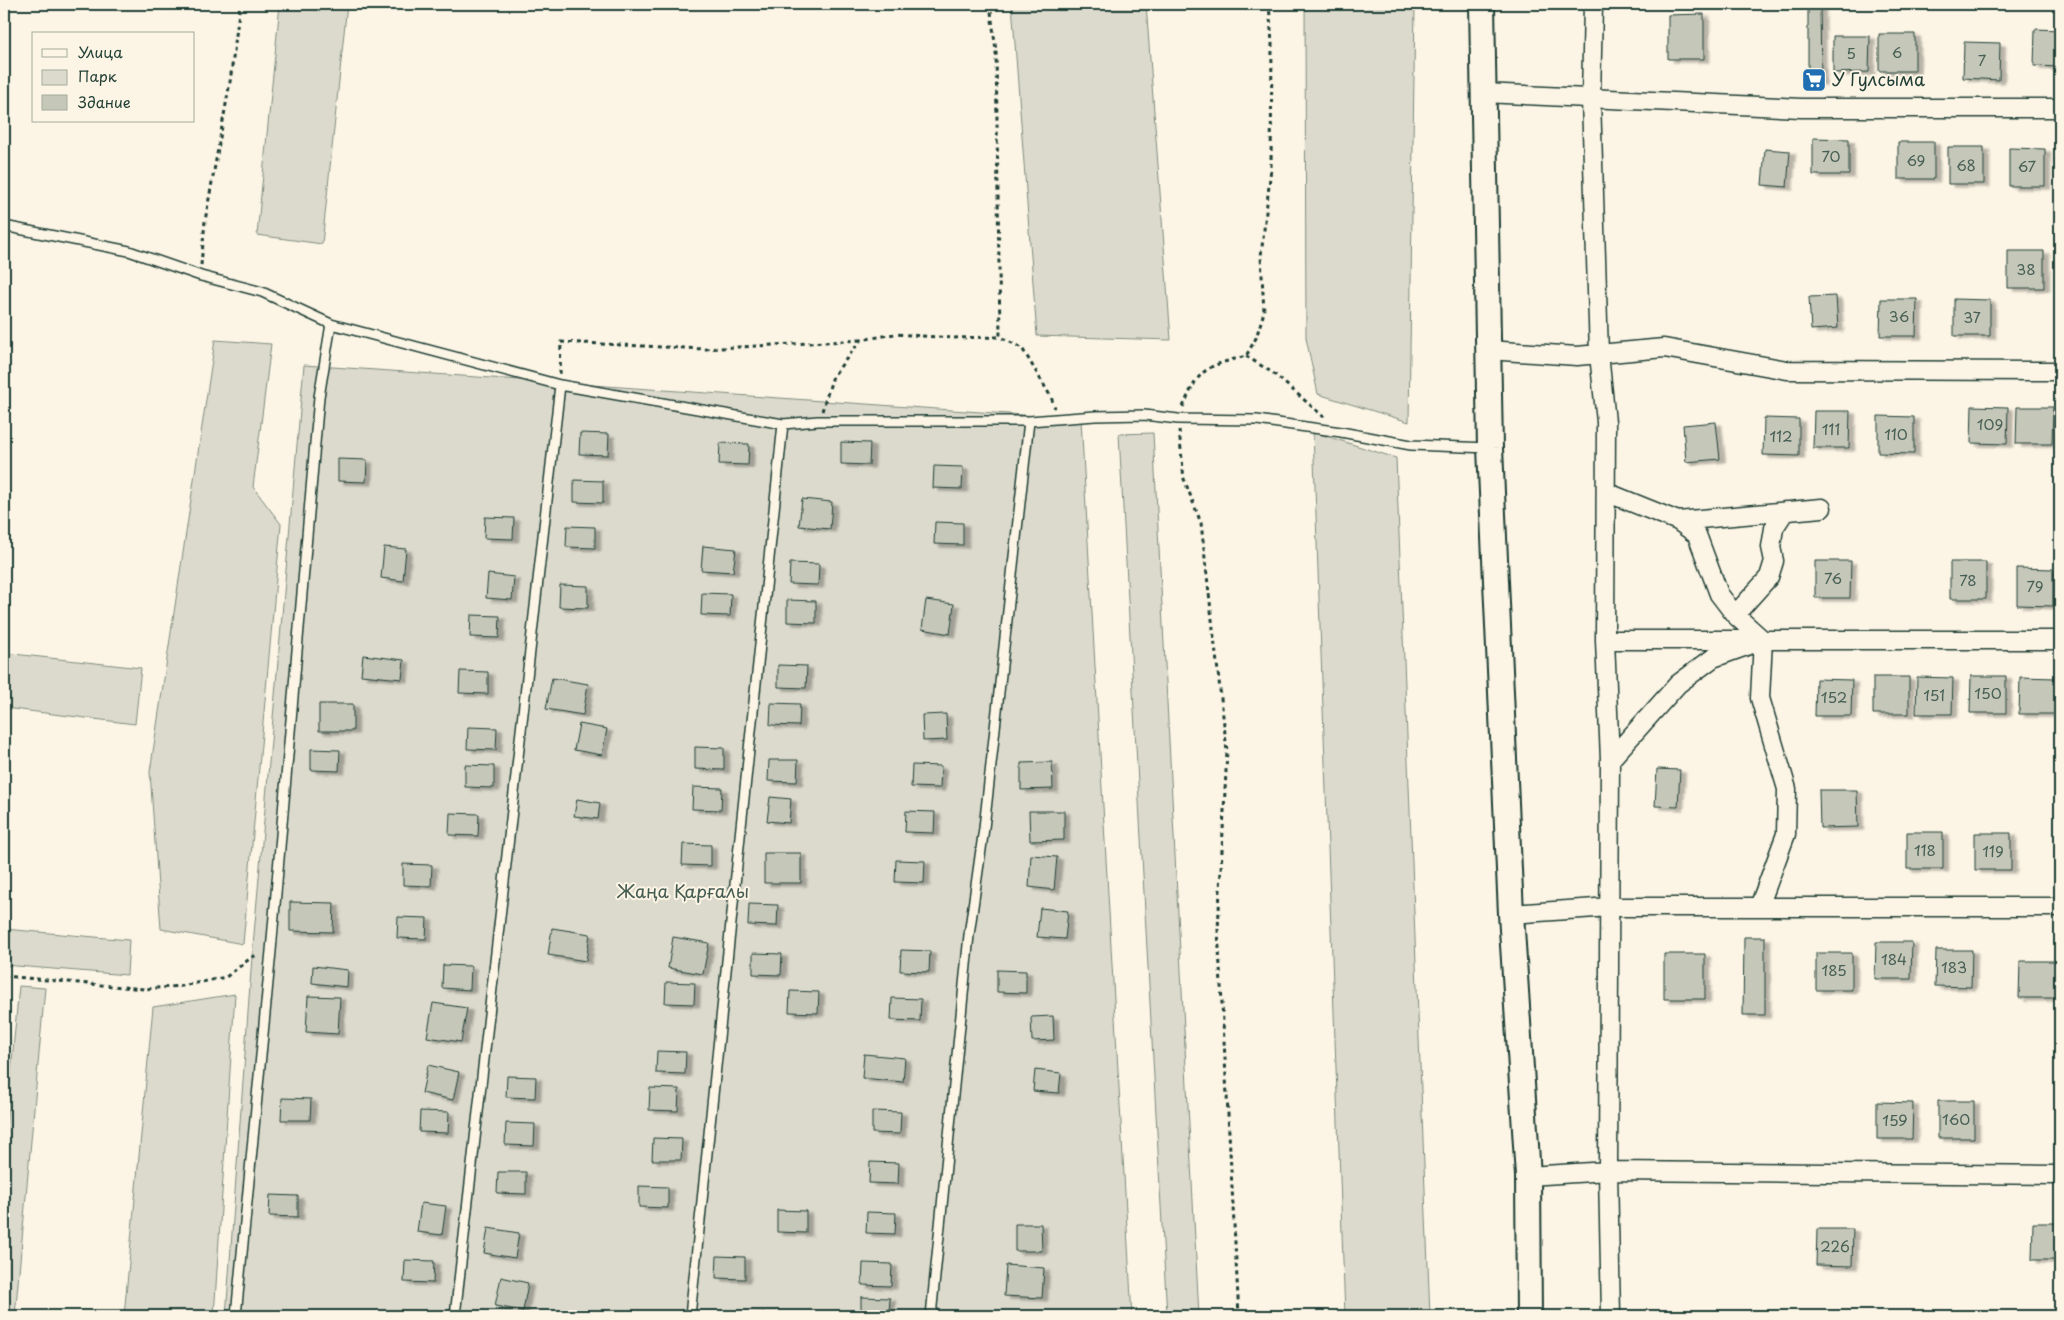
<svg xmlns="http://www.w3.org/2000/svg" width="2064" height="1320" font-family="'Playpen Sans',sans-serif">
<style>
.green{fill:#dcdacc;stroke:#7e8c80}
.building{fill:#c5c7b9;stroke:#1f3d34;filter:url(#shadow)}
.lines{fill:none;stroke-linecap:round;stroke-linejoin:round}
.lane-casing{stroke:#1f3d34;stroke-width:12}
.street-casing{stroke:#1f3d34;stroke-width:21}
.secondary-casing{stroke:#1f3d34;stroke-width:28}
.path{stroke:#1f3d34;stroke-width:3;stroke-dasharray:4 4;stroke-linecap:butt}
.lane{stroke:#fcf5e5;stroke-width:9}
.street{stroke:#fcf5e5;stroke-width:18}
.secondary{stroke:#fcf5e5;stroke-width:24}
.labels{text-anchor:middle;stroke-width:4;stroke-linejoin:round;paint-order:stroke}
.number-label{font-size:15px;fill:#486055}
.poi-label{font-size:18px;fill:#1f3d34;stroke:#fcf5e5;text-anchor:start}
.park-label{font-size:18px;fill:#455c52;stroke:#fcf5e5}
</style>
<defs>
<filter id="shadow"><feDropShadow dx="5.5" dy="3" stdDeviation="1" flood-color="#0004"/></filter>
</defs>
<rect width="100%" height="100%" fill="#fcf5e5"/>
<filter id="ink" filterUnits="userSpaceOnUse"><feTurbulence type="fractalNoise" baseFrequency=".02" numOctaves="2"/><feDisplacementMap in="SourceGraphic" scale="10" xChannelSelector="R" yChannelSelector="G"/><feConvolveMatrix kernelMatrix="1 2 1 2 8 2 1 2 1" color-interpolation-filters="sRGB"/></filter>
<g filter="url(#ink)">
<path class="green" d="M280 4H347L322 244 257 235Z
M1012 4H1146L1171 340 1037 336Z
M1305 4H1415L1409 422 1318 394 1306 338Z
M215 340 271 344 253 487 281 524 243 944 161 929 150 772Z
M304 365 1081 419 1132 1316H226L252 957Z
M1313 432 1396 458 1430 1316H1345Z
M1153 433 1199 1316H1167L1119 434Z
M4 653 141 668 135 724 4 708Z
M4 929 129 940 127 975 4 965Z
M19 986 45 988 15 1316H4V1146Z
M235 994 214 1316H124L153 1007Z"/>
<path class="building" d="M1808 4H1834H1820L1821 82H1808Z
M1704 14V59H1668V15Z
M2035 29 2060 30V67L2034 66Z
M1879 34H1915V71H1879Z
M1833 36H1870L1869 72 1833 73Z
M1964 42 2000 43 1999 80 1963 78Z
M1813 138 1849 139V175H1813Z
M1898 142H1934V179H1898Z
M1948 147H1984V184H1948Z
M2009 148 2045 149V186H2009Z
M1765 149 1790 151 1787 187 1762 185Z
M2008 251H2044V288H2008Z
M1836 296 1838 328 1811 330 1809 297Z
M1881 299H1917L1916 336H1880Z
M1954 299 1990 300V336H1954Z
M1972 406 2008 407 2007 444 1971 443Z
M2017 407H2053L2052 444H2016Z
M1814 411H1850L1849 448H1813Z
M1878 416 1914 417V454L1878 453Z
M1764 418 1799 419V456L1763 455Z
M1716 422 1720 459 1686 462 1683 425Z
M580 433 609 434 608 455 579 454Z
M841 442 870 443 869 465 841 464Z
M720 443 749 444 748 465 719 464Z
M338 459 367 460 366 482 338 481Z
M934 466 963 467 962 489 933 488Z
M574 480 603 481V503L574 502Z
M802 499 832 502 830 529 799 526Z
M485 517 514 518 513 539 484 538Z
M935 522 963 523V545L934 544Z
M567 526 595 527V548L566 547Z
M703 546 736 549 733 572 701 570Z
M384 547 406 549 403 581 381 578Z
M1815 561H1851L1850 598H1815Z
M1950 562H1986V599H1950Z
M790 563 819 564 818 585 789 584Z
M2017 568 2053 569V606L2017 605Z
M488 574 514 577 512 600 486 598Z
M560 585 588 586V608L559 607Z
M702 593 731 594 730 616 701 615Z
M787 600 816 601V623L787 622Z
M926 600 954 604 950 634 922 629Z
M471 615 500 616 499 638 470 637Z
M363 655 404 660 402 679 361 675Z
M778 665 807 666 806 688 778 687Z
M460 671 488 672V694L459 693Z
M1971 676H2006V713H1970Z
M1873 677H1909V714H1873Z
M1917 677 1953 678 1952 714H1916Z
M2020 677 2056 678 2055 714H2019Z
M552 678 588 684 583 715 546 709Z
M1816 679 1852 680 1851 716H1815Z
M771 703 800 704 799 726 770 725Z
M319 704H353V731H319Z
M946 714 947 740 923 741 922 715Z
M579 724 607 729 602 755 574 750Z
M468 727 497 728 496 750 467 749Z
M695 747 724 748V770L695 769Z
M311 749 340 750 339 771 311 770Z
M769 760H798L797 782 768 781Z
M1052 762 1053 789 1021 790V763Z
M465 765 494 766V788L465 787Z
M912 765 941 766 940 788 911 787Z
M1657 769 1680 770 1678 807 1655 806Z
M693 787 722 788 721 810 692 809Z
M1819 790H1857L1858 827 1820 828Z
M770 797 791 799 789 823 767 821Z
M577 799 600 803 598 819 574 816Z
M906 811 935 812 934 833 905 832Z
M1029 811H1064V840L1030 841Z
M450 813 479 814 478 836 449 835Z
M1907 832H1943V869H1907Z
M1975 833H2011V870H1975Z
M683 844 711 845V866L682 865Z
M764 853H801V883H764Z
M1031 855 1057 857 1054 890 1029 887Z
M896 860 925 861 924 883 895 882Z
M403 864 432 865 431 886 403 885Z
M290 902 334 903 333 932 290 931Z
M749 904 778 905 777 926 748 925Z
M1040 908 1068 911 1065 939 1037 937Z
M398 917 427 918 426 939 397 938Z
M552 928 590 934 586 961 548 955Z
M673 937 709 943 703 974 668 968Z
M1744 937H1765V1015H1743Z
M1876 942H1912L1911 979H1875Z
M901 950 930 951 929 972 900 971Z
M1936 950H1972L1971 987 1935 986Z
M753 953 782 954 781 975 753 974Z
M1816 953H1852V990H1816Z
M1664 954H1705V999H1664Z
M2020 961H2055V998H2019Z
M443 965 471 966 470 990 442 988Z
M313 966 348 970 347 987 312 983Z
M997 970 1026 971V993L997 992Z
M666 982 695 983 694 1004 665 1003Z
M790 991 819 992 818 1013 789 1012Z
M308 996 340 997 338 1034 306 1032Z
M892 998 921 999 920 1021 891 1020Z
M433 1003 467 1008 461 1042 427 1037Z
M1053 1016 1054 1040 1032 1041 1031 1017Z
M657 1051 686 1052 685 1074 656 1073Z
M864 1054 905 1058 903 1082 862 1078Z
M428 1065 459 1072 453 1100 422 1093Z
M1035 1070 1061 1073 1059 1093 1033 1091Z
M507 1076 536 1077 535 1098 506 1097Z
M650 1088 679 1089 678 1111 649 1110Z
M282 1098 311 1099 310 1120H281Z
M1938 1101H1974V1138H1938Z
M1877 1102 1913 1103 1912 1139H1877Z
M420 1111 449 1112 448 1133 419 1132Z
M872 1111 901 1112 900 1134 872 1133Z
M506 1123 535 1124 534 1146 505 1145Z
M653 1138 682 1139 681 1160H652Z
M870 1162 899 1163 898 1184 869 1183Z
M498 1172H526V1194L497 1193Z
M639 1186 668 1187V1208L639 1207Z
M270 1195 298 1196V1217L269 1216Z
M421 1203 446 1206 442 1235 417 1232Z
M777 1210 806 1211V1233L777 1232Z
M867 1212 896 1213 895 1234 866 1233Z
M2033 1223H2060V1260H2032Z
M1015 1224H1041L1042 1251H1015Z
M488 1228 519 1233 515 1258 484 1253Z
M1817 1229H1853L1852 1266 1816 1265Z
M717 1256 745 1257V1279L716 1278Z
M405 1260 434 1261 433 1283 404 1282Z
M863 1263 892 1264 891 1286 862 1285Z
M1006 1265 1044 1268 1042 1298 1004 1296Z
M501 1277 528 1283 523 1311 495 1306Z
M861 1297 890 1298 889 1316H861Z
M254 1311 283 1312 282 1316H254Z
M758 1313 787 1316H758Z"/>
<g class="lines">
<defs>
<path id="lane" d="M4 226 129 251 201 276 262 292 331 324
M1029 421 1095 416 1144 415 1178 419 1257 420 1341 432 1411 445 1489 448
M236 1316 271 951 319 397 331 324 560 385 783 424 818 421H1029L984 828 969 935 931 1316
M455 1316 560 385
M690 1316 783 424"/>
<path id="street" d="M1593 4 1591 99 1599 354 1606 422 1605 640 1610 760 1608 1171 1611 1316
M1483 93 1801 108H2060
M1488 350 1577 356 1664 348 1787 370 2060 371
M1606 492 1678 521 1697 535 1719 594 1735 615 1763 640 1713 658 1678 684 1610 760
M1678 521 1822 508
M1735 615 1769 577 1774 561 1771 547 1774 528 1785 511
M1605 640H2060
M1759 907 1786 834 1787 789 1760 698 1763 640
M1511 914 1610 907H2060
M1528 1176 1608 1171 2060 1175"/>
<path id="secondary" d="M1482 4 1490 448 1511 914 1528 1176 1529 1316"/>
</defs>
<use href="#lane" class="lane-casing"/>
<use href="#street" class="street-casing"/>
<use href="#secondary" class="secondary-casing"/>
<path class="path" d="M990 4 996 51 1000 337 1022 348 1051 397 1055 408
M201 265 205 221 230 82 240 4
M1246 356 1273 373 1324 417
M560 374 561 342 704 349 861 340
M1183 407C1200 367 1205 367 1246 356L1256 338 1264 312 1261 256 1271 168 1272 43 1269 4
M822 411 833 376 861 340 895 334 952 338 1000 337
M1179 430 1184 479 1201 523 1227 751 1218 930 1239 1316
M4 976 144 989 182 986 226 977 252 957 258 955"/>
<use href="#lane" class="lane"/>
<use href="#street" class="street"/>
<use href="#secondary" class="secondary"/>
</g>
</g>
<defs>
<symbol id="supermarket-square" viewBox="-11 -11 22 22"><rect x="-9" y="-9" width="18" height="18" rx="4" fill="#1f6fb2" stroke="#fcf5e5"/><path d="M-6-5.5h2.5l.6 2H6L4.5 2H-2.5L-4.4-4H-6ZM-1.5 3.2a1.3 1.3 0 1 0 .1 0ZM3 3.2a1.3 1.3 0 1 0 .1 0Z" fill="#fff"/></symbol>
</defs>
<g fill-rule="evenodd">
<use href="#supermarket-square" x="1800" y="66" width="28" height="28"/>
</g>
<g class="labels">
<g class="number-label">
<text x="1897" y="58">6</text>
<text x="1851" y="59">5</text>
<text x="1982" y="66">7</text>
<text x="1831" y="162">70</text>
<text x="1916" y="166">69</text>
<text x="1966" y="171">68</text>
<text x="2027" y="172">67</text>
<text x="2026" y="275">38</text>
<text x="1899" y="322">36</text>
<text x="1972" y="323">37</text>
<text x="1990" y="430">109</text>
<text x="1831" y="435">111</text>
<text x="1896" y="440">110</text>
<text x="1781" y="442">112</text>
<text x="1833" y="584">76</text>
<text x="1968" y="586">78</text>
<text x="2035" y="592">79</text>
<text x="1988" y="699">150</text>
<text x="1934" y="701">151</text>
<text x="1834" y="703">152</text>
<text x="1925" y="856">118</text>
<text x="1993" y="857">119</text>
<text x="1894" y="965">184</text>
<text x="1954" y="973">183</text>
<text x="1834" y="976">185</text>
<text x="1956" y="1125">160</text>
<text x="1895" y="1126">159</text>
<text x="1835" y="1252">226</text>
</g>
<g class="poi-label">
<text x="1832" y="86">У Гулсыма</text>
</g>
<g class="park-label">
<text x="683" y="898">Жаңа Қарғалы</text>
</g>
</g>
<rect width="2064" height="1320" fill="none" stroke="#fcf5e5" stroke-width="20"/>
<rect x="10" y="10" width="2044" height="1300" fill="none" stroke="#1f3d34" stroke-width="2" filter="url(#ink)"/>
<rect x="32" y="32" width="162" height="90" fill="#fcf5e5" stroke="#a4ab9e"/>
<rect x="42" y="49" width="25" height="8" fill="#fcf5e5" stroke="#a4ab9e"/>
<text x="78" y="58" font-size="15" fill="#1f3d34">Улица</text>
<rect x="42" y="70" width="25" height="15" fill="#dcdacc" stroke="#a4ab9e"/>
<text x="78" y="82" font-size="15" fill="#1f3d34">Парк</text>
<rect x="42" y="95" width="25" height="15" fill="#c5c7b9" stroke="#a4ab9e"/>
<text x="78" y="108" font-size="15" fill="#1f3d34">Здание</text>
</svg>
